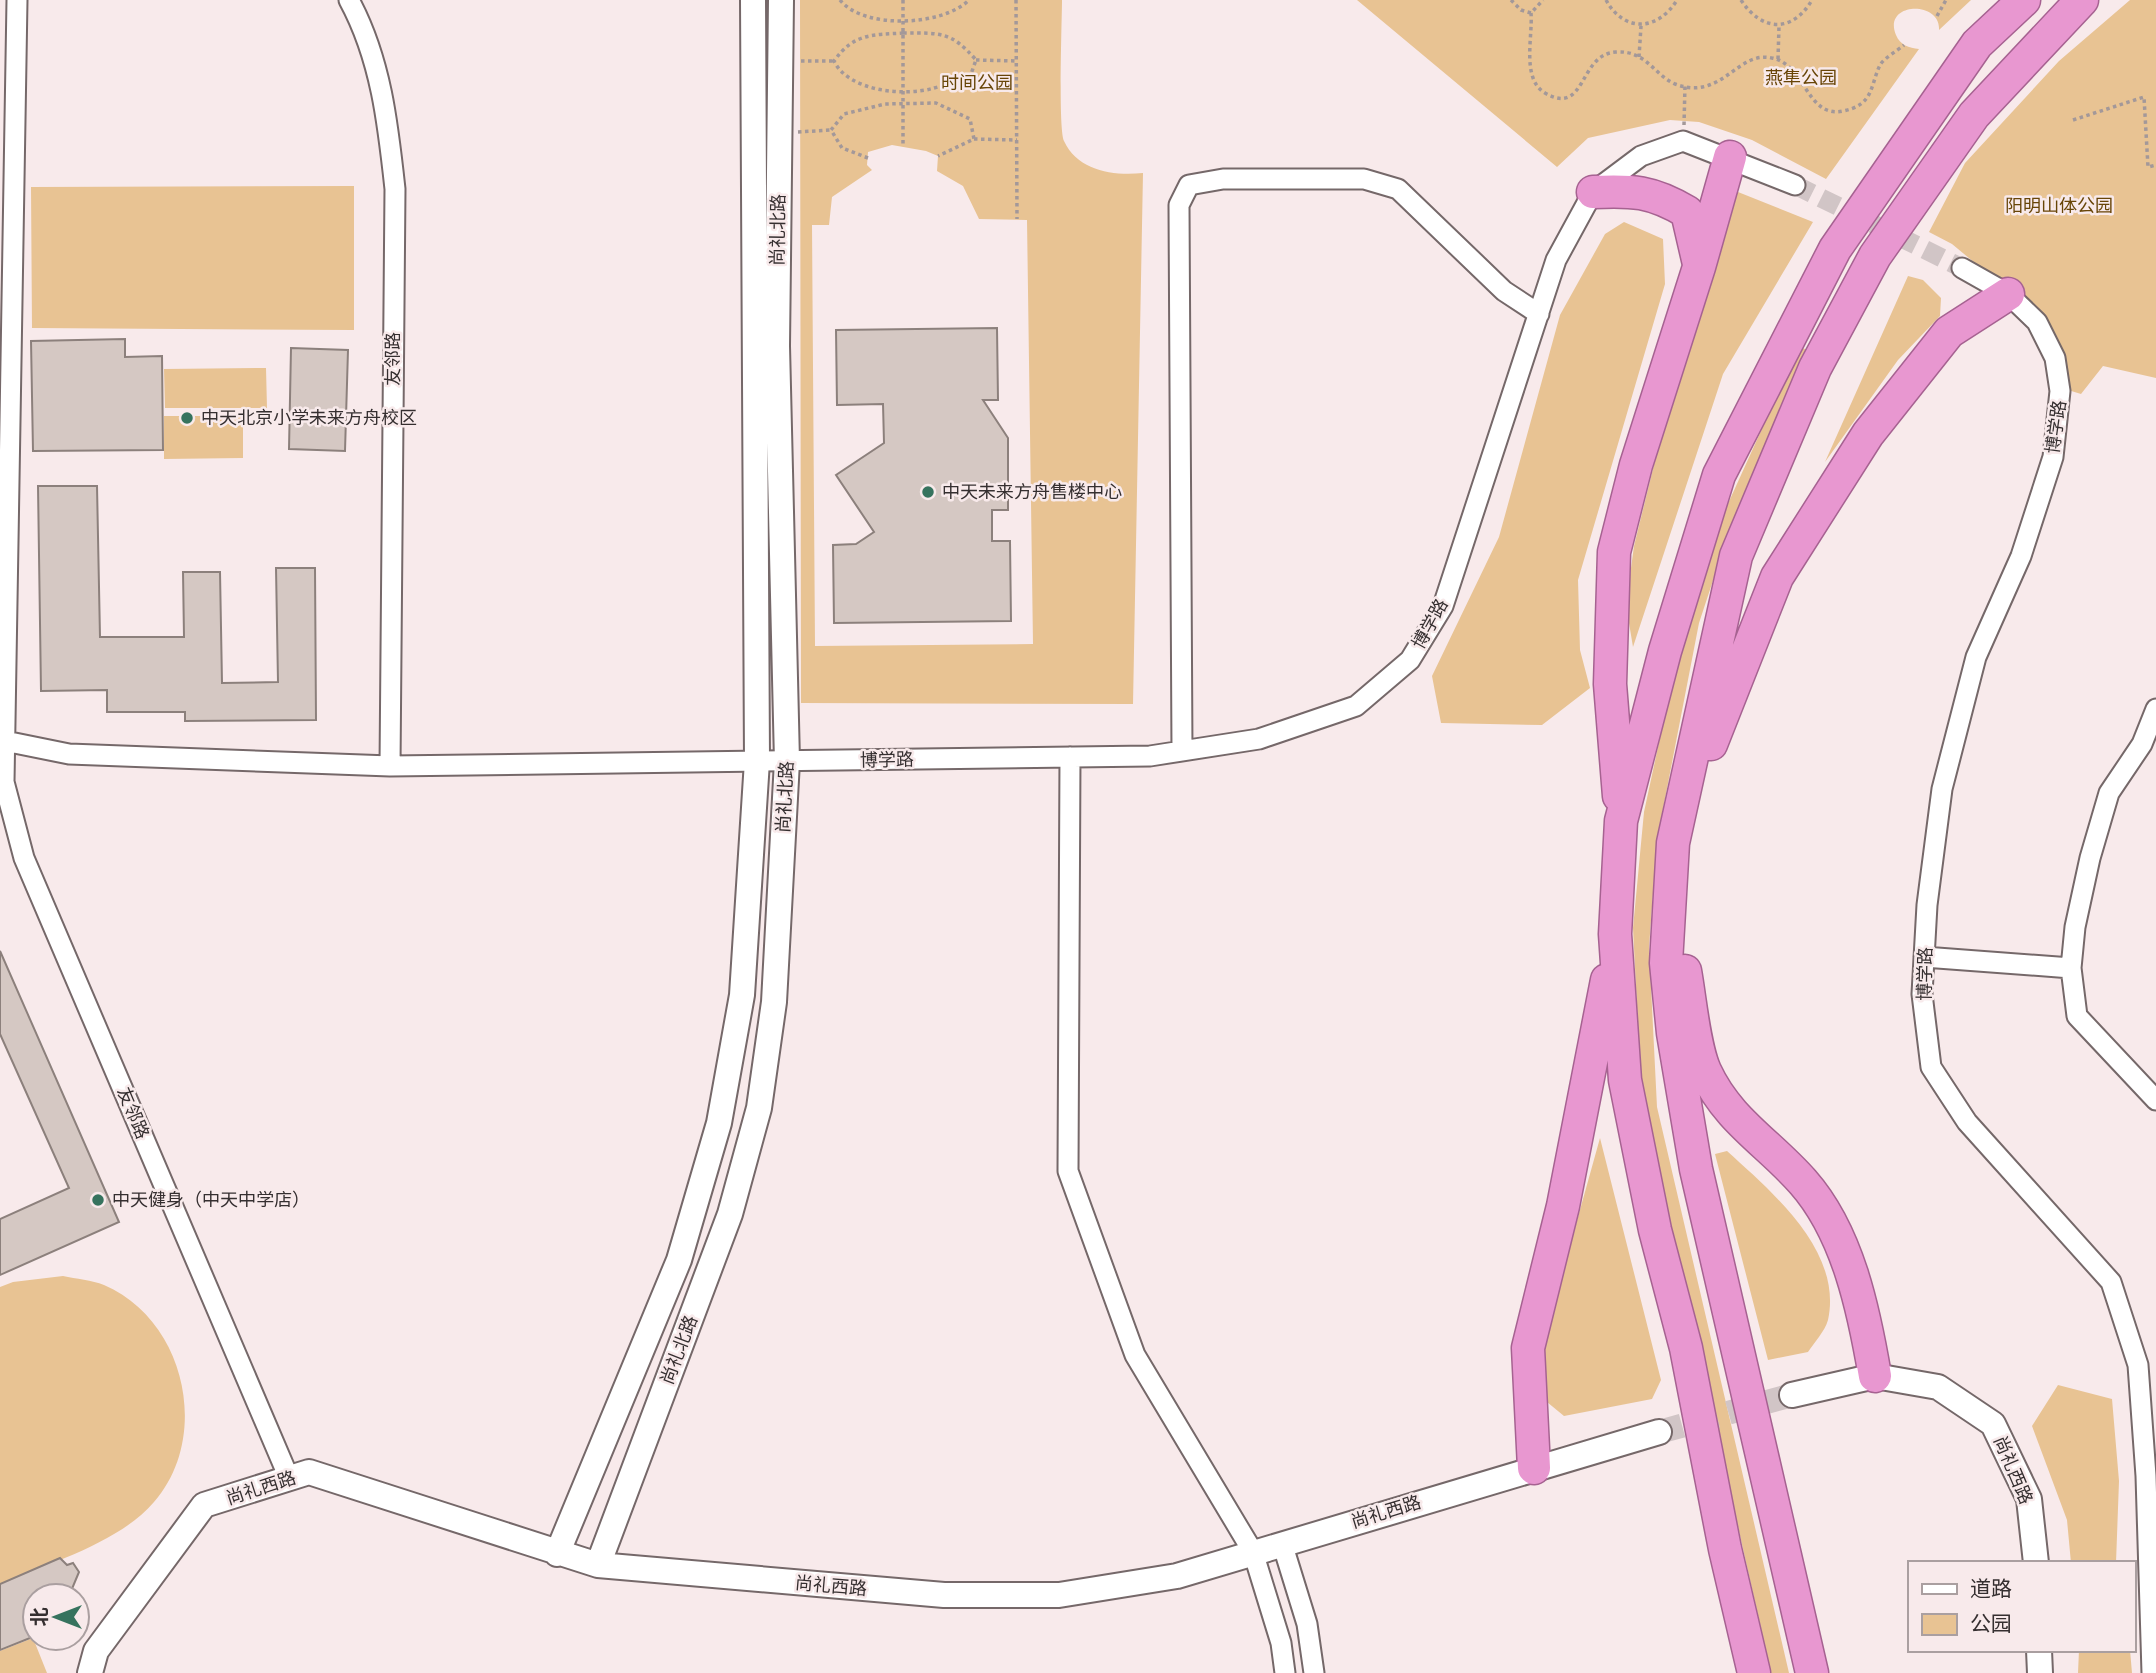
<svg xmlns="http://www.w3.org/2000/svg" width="2156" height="1673" font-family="'Noto Sans','Noto Sans SC',sans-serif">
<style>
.green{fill:#e8c393;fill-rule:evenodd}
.building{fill:#d5c8c3;stroke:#8c807c;stroke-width:2}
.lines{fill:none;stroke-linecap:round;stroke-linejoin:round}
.minor-tunnel{stroke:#d1c5c6;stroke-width:19;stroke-dasharray:19 10;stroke-linecap:butt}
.tertiary-tunnel{stroke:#d1c5c6;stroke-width:24;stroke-dasharray:24 12;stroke-linecap:butt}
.minor-casing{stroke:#756869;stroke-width:23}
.tertiary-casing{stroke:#756869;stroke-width:28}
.trunk-casing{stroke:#a66291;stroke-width:35}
.path{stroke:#a39899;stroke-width:3.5;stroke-dasharray:3.5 3.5;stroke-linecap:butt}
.minor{stroke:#fff;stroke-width:19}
.tertiary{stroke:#fff;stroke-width:24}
.trunk{stroke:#e897d0;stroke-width:32}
.poi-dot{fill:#36735e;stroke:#f8eaeb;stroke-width:2.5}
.labels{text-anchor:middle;stroke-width:5;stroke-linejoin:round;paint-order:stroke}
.park-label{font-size:18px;fill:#684507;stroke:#f8eaeb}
.street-label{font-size:18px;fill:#352f30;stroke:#f8eaeb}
.poi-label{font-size:18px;fill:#352f30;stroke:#f8eaeb;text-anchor:start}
</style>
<rect width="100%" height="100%" fill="#f8eaeb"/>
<path class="green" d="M800 0H1062C1062 21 1058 128 1064 141 1078 171 1113 176 1143 173L1133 704 801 703ZM892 145 926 151 938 156 937 171 963 186 979 219 1027 220 1033 644 815 646 812 225H829L832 197 872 170 867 165 868 152Z
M1357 0H1971L1939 30C1941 0 1882 2 1896 35 1900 45 1909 48 1919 49L1826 179 1752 140 1699 122 1670 120 1588 138 1557 167Z
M2130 0H2156V378L2103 366 2081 394 2068 390 2045 321 1952 244 1929 232 1965 163 2059 61Z
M354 186V330L32 328 31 187Z
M1738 192 1813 222 1723 374 1633 647 1626 605 1634 546 1668 408 1731 198Z
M1624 222 1663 239 1665 284 1578 580 1580 650 1590 688 1542 725 1441 723 1432 676 1499 537 1560 315 1605 234Z
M1908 276 1923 280 1941 298 1940 316 1898 360 1825 462Z
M1799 347 1808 350 1728 535 1699 623 1657 840 1649 947 1657 1107 1789 1673H1771L1704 1376 1652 1169 1640 1067 1633 928 1644 812 1682 636 1717 528Z
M266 368 267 408H165L164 369Z
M164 416H243V458L164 459Z
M1600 1138 1661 1380 1652 1399 1564 1416 1547 1402 1541 1350Z
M1727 1151C1772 1192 1843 1251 1828 1320 1825 1331 1814 1343 1808 1352L1768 1360 1715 1154Z
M63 1276C76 1279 92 1280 104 1285 186 1320 211 1437 154 1502 119 1543 49 1563 0 1584V1287L13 1282Z
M2058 1385 2112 1399 2119 1481 2116 1563H2071L2067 1520 2032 1426Z
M33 1638 47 1673H0V1651Z
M2079 1650H2130L2132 1673H2078Z"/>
<path class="building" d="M997 328 998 400H983L1008 438V510H992V541H1010L1011 621 834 623 833 545 856 544 874 532 836 475 884 443 883 404 837 405 836 330Z
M125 339V357L162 356 163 450 33 451 31 341Z
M291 348 348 350 345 451 289 449Z
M38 486H97L100 637H184L183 572H220L222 683 278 682 276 568H315L316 720 185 721V712H107V690L41 691Z
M0 951 119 1222 0 1275V1219L69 1188 0 1034Z
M60 1558 67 1565 73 1563 79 1572 69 1596H35V1636L0 1650V1584Z"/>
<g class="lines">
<path class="minor-tunnel" d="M1795 185 1962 268"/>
<path class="tertiary-tunnel" d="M1659 1432 1792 1395"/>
<defs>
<path id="minor" d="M17 0 4 782 24 858 289 1478
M349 0C381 59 388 124 395 189L390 766
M1962 268 2008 294 2037 322 2055 358 2060 391 2053 457 2021 556 1976 657 1942 789 1927 905 1922 994 1931 1067 1967 1122 2111 1282 2138 1365 2146 1476 2152 1673
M2156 709 2142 744 2109 793 2090 858 2075 927 2071 968 2077 1016 2156 1100
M0 740 69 754 390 766 1150 756 1259 739 1356 706 1410 660 1443 606 1556 260 1593 192 1641 156 1683 141 1795 185
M1182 751 1179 205 1189 185 1223 179H1364L1398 189 1504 291 1539 314
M1070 757 1068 1171 1135 1355 1253 1552 1281 1643 1285 1673
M1924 957 2071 968
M1282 1543 1307 1624 1314 1673"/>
<path id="tertiary" d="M1792 1395 1875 1376 1938 1387 1993 1424 2029 1499 2036 1563
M557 1554 679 1260 719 1123 742 995 757 761 753 0
M598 1565 730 1214 759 1108 774 1002 787 761 777 346 781 0
M2039 1650 2040 1673
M90 1673 96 1651 204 1505 309 1472 598 1565 944 1595H1059L1177 1576 1659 1432"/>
<path id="trunk" d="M1593 192C1632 190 1652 191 1687 212L1699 264
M1711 744 1777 577 1868 434 1949 332 2008 294
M1619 796 1610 684 1614 552 1636 465 1699 267 1730 157
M1685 971C1690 998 1694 1047 1705 1071 1728 1121 1769 1143 1803 1182 1848 1233 1864 1311 1875 1376
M1534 1468 1528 1348 1563 1206 1607 980
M1754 1673 1725 1549 1686 1348 1655 1230 1625 1080 1615 934 1621 821 1665 651 1719 475 1835 249 1977 44 2024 0
M1812 1673 1696 1169 1673 1033 1666 963 1673 843 1736 556 1815 368 1875 256 1974 115 2082 0"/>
</defs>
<use href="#minor" class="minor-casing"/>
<use href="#tertiary" class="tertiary-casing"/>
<use href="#trunk" class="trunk-casing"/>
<path class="path" d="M840 0C864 30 943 26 969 0
M903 0V147
M1016 0 1017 219
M1511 0 1521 10 1531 13 1543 0
M1606 0C1624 33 1658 31 1677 0
M1741 0C1761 31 1792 34 1812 0
M1531 13C1533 36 1521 79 1545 93 1587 117 1578 54 1616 52 1646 50 1654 75 1675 84 1722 102 1737 50 1772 58 1805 64 1807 119 1843 111 1874 105 1870 86 1880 65 1884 58 1897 51 1904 45
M1937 16 1946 0
M903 33C940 33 951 31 976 60L971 74C959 79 947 85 934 88 904 97 848 91 834 61 854 33 872 35 903 33Z
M1639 57 1641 26
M1778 59 1779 26
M976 60 1018 61
M801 61H834
M2073 120 2144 97 2148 167 2156 165
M1684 125 1685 85
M798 132 831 130
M974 139 1017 140
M868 158 842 148 831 130 844 114 885 104 936 103 970 119 974 139 938 156"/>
<use href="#minor" class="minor"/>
<use href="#tertiary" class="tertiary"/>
<use href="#trunk" class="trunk"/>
</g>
<g class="poi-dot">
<circle cx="187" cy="418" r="7"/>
<circle cx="928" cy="492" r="7"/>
<circle cx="98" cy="1200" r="7"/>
</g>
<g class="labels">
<g class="park-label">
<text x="1801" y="84">燕隼公园</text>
<text x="977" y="89">时间公园</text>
<text x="2059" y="212">阳明山体公园</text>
</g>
<g class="street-label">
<text transform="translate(778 230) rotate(-89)" y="6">尚礼北路</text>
<text transform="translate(393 359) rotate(-90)" y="6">友邻路</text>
<text transform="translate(2056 427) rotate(-82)" y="6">博学路</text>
<text transform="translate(1430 624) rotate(-61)" y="6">博学路</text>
<text transform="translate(887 760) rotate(-1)" y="6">博学路</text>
<text transform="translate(785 797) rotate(-87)" y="6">尚礼北路</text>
<text transform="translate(1925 974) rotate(-89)" y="6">博学路</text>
<text transform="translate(133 1113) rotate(67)" y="6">友邻路</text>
<text transform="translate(679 1350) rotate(-69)" y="6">尚礼北路</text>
<text transform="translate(2013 1470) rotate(67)" y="6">尚礼西路</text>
<text transform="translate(261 1488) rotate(-18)" y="6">尚礼西路</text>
<text transform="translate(1386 1512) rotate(-17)" y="6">尚礼西路</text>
<text transform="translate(831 1586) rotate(5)" y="6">尚礼西路</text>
</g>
<g class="poi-label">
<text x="201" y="424">中天北京小学未来方舟校区</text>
<text x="942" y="498">中天未来方舟售楼中心</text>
<text x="112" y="1206">中天健身（中天中学店）</text>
</g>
</g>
<rect x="1908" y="1561" width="228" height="91" fill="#f8eaeb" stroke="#aa9fa0" stroke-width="2"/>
<rect x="1922" y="1584" width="35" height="10" fill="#ffffff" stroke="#aa9fa0" stroke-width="2"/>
<text x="1970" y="1596" font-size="21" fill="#352f30">道路</text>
<rect x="1922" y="1614" width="35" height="21" fill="#e8c393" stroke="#aa9fa0" stroke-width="2"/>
<text x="1970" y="1631" font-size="21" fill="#352f30">公园</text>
<g transform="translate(56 1617) rotate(270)"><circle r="33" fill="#f8eaeb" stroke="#aa9fa0" stroke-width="2"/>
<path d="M0-5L12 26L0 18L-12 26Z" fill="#36735e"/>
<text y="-10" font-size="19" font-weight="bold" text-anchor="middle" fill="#352f30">北</text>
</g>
</svg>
